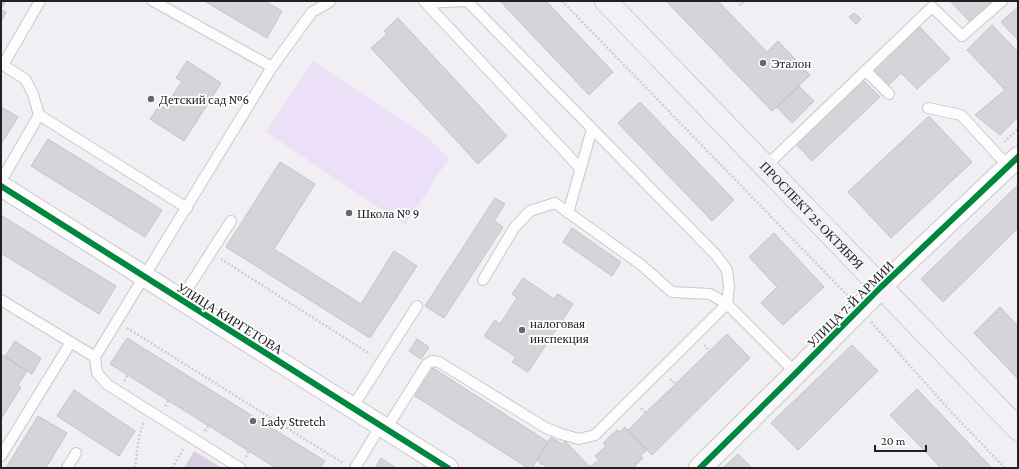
<svg xmlns="http://www.w3.org/2000/svg" width="1019" height="469" font-family="'Crimson Pro',serif">
<style>
.green{fill:#ebe0f7}
.forest{fill:#dacee7}
.building{fill:#d6d4d8;stroke:#c4c3c6}
.lines{fill:none;stroke-linecap:round;stroke-linejoin:round}
.lane-casing{stroke:#cac8cc;stroke-width:12}
.street-casing{stroke:#cac8cc;stroke-width:22}
.secondary-casing{stroke:#cac8cc;stroke-width:24}
.primary-casing{stroke:#cecdcf;stroke-width:24}
.path{stroke:#cececf;stroke-width:2.5;stroke-dasharray:2 2;stroke-linecap:butt}
.lane{stroke:#fdfdfd;stroke-width:10}
.street{stroke:#fdfdfd;stroke-width:20}
.secondary{stroke:#f8f7f9;stroke-width:22}
.primary{stroke:#f3f0f6;stroke-width:22}
.cycleway-casing{stroke:#fff;stroke-width:8}
.cycleway{stroke:#00873e;stroke-width:6}
.poi-dot{fill:#6a686c;stroke:#fff;stroke-width:1.5}
.labels{text-anchor:middle;stroke-width:3.5;stroke-linejoin:round;paint-order:stroke}
.poi-label{font-size:13px;fill:#222023;stroke:#fff;text-anchor:start}
.street-label{font-size:13px;fill:#222023;stroke:#fff}
</style>
<rect width="100%" height="100%" fill="#f1eff4"/>
<path class="green" d="M313 61 423 134 449 158 405 225 266 132Z"/>
<path class="forest" d="M194 451 222 468H184Z"/>
<path class="building" d="M1 1H6L1 9 6 12 1 22Z
M207 1H264L282 11 267 38 206 2Z
M500 1H546L613 72 589 95Z
M666 1H718L767 52 778 41 810 75 772 111Z
M950 1H993L970 22Z
M1018 7V40L1001 22Z
M854 13 861 19 856 24 849 17Z
M398 18 507 136 478 164 371 48 387 34 384 31Z
M992 25 1018 52V117L1000 135 975 115 1005 90 967 50Z
M920 27 950 59 917 89 901 73 887 87 872 71Z
M187 61 221 83 184 141 150 119 160 105 165 108 182 81 176 78Z
M863 80 880 97 812 161 795 143Z
M799 86 814 101 792 123 777 107Z
M640 102 734 200 712 221 618 123Z
M1 107 18 117 1 144Z
M929 116 972 162 891 238 848 192Z
M48 139 162 210 145 237 31 166Z
M280 162 315 184 274 249 361 304 394 251 417 266 370 338 226 247Z
M1018 185V228L943 302 921 279Z
M495 198 505 204 494 221 503 227 444 318 425 306Z
M1 216H2L116 286 99 314 1 253Z
M572 228 621 262 612 276 563 242Z
M774 233 824 287 783 325 761 303 777 287 749 257Z
M523 278 554 299 558 294 573 304 528 372 512 362 516 357 484 336 495 320 500 324 517 298 512 294Z
M1000 307 1018 326V379L974 333Z
M727 334 750 358 652 455 628 430Z
M127 338 325 461 320 468H276L110 364Z
M417 339 429 347 421 359 409 351Z
M15 341 41 358 32 374 5 357Z
M852 345 878 371 798 450 771 423Z
M1 354 27 371 18 385 21 387 1 419Z
M433 368 548 442 532 468H528L415 396Z
M917 389 992 468H941L890 415Z
M74 390 135 431 119 456 57 416Z
M38 416 67 433 46 468H6Z
M625 427 647 450 640 456 643 458 633 468H548L537 460 551 437 562 444 565 441 590 467 599 460 595 456 606 446 603 443 617 430 620 432Z
M738 454 752 468H723Z
M381 458 396 468H375Z"/>
<g class="lines">
<defs>
<path id="lane" d="M153 1 272 67 312 12 328 3 330 1
M424 1 580 168
M426 3 465 1
M866 71 889 94
M928 108 961 115 1008 166
M39 115 187 208
M766 166 932 7 962 36 1002 1
M1 181 39 115 33 94 25 79 3 65 40 1
M568 213 592 129
M483 280 514 228 530 211 555 203 640 264 672 292 710 294 727 304 796 373
M181 299 231 221
M1 300 95 357 272 67
M95 357 97 373 108 385 240 468
M352 408 417 306
M386 429 427 364 432 361 439 362 546 428 561 434 579 439 595 435 727 304 729 286 727 270 716 255 467 1
M1 456 71 342
M67 468 76 453
M355 468 381 425"/>
<path id="street" d="M1 186 448 468
M881 287 1018 157"/>
<path id="secondary" d="M700 468 796 373 881 287"/>
<g id="primary">
<path id="s1" d="M606 1C744 143 880 287 1018 429"/>
</g>
</defs>
<use href="#lane" class="lane-casing"/>
<use href="#street" class="street-casing"/>
<use href="#secondary" class="secondary-casing"/>
<use href="#primary" class="primary-casing"/>
<path class="path" d="M562 1 847 295
M736 1 740 5 745 1
M1004 142 1018 129
M221 259 370 354
M871 322 953 414 1005 468
M127 328 343 463
M704 345 710 351
M670 379 676 384
M124 381 128 375
M165 406 168 401
M641 408 646 413
M205 431 208 426
M246 457 249 451
M135 468 139 436 144 422
M172 468 184 448
M538 468 542 463"/>
<use href="#lane" class="lane"/>
<use href="#street" class="street"/>
<use href="#secondary" class="secondary"/>
<use href="#primary" class="primary"/>
<defs>
<path id="cycleway" d="M1 186 448 468
M700 468 796 373 881 287 1018 157"/>
</defs>
<use href="#cycleway" class="cycleway-casing"/>
<use href="#cycleway" class="cycleway"/>
</g>
<g class="poi-dot">
<circle cx="763" cy="63" r="4"/>
<circle cx="151" cy="99" r="4"/>
<circle cx="349" cy="213" r="4"/>
<circle cx="522" cy="330" r="4"/>
<circle cx="253" cy="421" r="4"/>
</g>
<g class="labels">
<g class="poi-label">
<text x="771" y="68">Эталон</text>
<text x="159" y="104">Детский сад №6</text>
<text x="357" y="218">Школа № 9</text>
<text x="530" y="328">налоговая<tspan x="530" dy="15">инспекция</tspan></text>
<text x="261" y="426">Lady Stretch</text>
</g>
<g class="street-label">
<text dy="5" stroke="none"><textPath href="#s1" startOffset="297">ПРОСПЕКТ 25 ОКТЯБРЯ</textPath></text>
<text transform="translate(850 304) rotate(-45)" y="5">УЛИЦА 7-Й АРМИИ</text>
<text transform="translate(230 318) rotate(32)" y="5">УЛИЦА КИРГЕТОВА</text>
</g>
</g>
<rect width="1019" height="469" fill="none" stroke="#222023" stroke-width="4"/>
<path d="M875 445v6h51v-6" fill="none" stroke="#222023" stroke-width="2"/>
<text x="881" y="445" font-size="12" fill="#222023" stroke="#ffffff" stroke-width="3" paint-order="stroke">20 m</text>
</svg>
